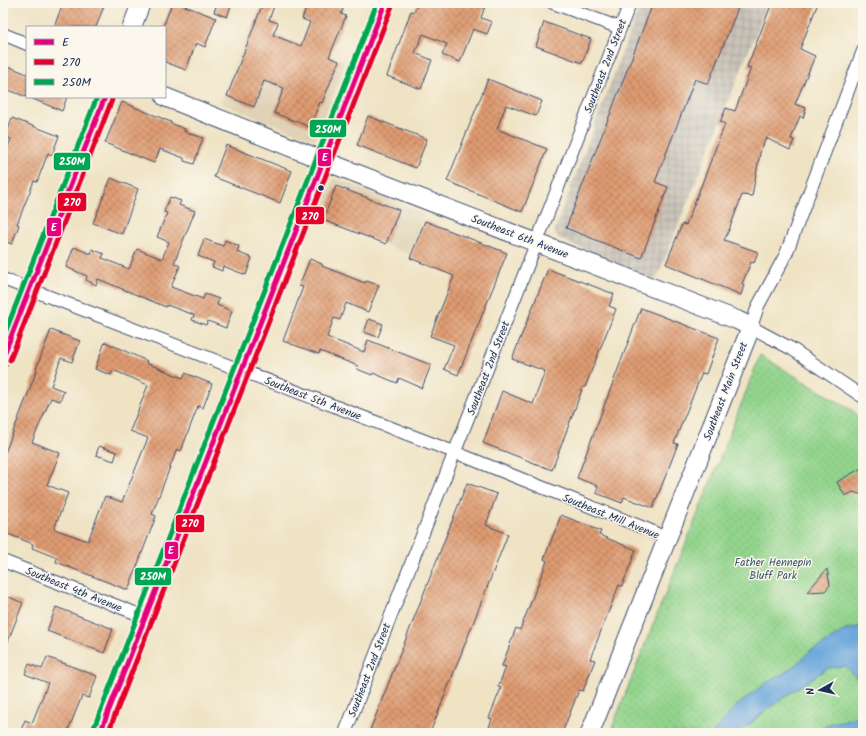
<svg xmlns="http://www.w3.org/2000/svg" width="866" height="736" font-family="Kalam,sans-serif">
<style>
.built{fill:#e0d2b6}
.industrial{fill:url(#industrial-grid)}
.park{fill:url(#park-dots);stroke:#568275}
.water{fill:#6ca7dc;stroke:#446b9d}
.building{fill:url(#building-cross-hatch)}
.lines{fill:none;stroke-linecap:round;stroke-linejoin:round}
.street-casing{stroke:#3b4a6d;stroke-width:14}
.secondary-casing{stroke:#3b4a6d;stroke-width:20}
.street{stroke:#fff;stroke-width:12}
.secondary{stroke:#fff;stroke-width:18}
.bus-1-casing{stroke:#fbf7ec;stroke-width:8}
.bus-2-casing{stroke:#fbf7ec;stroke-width:8}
.bus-3-casing{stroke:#fbf7ec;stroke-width:8}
.bus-1{stroke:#e5007d;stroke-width:5}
.bus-2{stroke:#e4002b;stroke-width:5}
.bus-3{stroke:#00a651;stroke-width:5}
.bus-dot{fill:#1b2f5e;stroke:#fbf7ec;stroke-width:1.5}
.labels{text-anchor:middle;stroke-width:3;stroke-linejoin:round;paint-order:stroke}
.street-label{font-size:11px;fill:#1b2f5e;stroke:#fbf7ec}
.park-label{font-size:11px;fill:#39586a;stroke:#fbf7ec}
.line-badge{stroke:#fbf7ec;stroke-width:1.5}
.badge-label{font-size:11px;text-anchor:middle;font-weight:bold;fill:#fff}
</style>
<defs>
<pattern id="industrial-grid" width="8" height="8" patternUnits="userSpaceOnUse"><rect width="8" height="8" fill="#c9c3b8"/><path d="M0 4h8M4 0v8" fill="none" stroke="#aca8a1"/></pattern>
<pattern id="park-dots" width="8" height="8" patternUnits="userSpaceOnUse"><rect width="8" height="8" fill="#92d48c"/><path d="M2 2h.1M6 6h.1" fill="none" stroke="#7db67b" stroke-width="1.8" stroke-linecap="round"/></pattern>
<pattern id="building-cross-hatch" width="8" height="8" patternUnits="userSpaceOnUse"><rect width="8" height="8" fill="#df9b71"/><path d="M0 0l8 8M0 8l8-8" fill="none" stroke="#b47f60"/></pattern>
</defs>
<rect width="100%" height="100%" fill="#fbf7ec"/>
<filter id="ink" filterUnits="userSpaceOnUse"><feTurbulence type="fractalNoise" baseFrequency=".025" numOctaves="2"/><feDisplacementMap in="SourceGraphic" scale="8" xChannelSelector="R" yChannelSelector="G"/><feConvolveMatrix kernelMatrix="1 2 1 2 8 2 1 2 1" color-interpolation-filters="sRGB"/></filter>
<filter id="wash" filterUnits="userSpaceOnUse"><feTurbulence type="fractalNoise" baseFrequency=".012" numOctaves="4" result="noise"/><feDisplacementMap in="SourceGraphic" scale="16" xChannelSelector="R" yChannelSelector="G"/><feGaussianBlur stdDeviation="0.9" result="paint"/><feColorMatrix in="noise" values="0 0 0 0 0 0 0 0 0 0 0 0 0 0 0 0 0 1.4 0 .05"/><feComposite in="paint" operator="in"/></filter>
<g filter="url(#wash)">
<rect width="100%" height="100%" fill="#efe3c4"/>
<path class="built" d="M251 25 345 62 315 140 221 103Z
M334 178 425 214 409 254 318 219Z"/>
<path class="industrial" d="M641 3H768L656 280 560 239 555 234V229Z"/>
<path class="park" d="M760 355 853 411 859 418V431L863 444V626L843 631 821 646 811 650 800 661 781 676 766 683 735 707 713 733H610C659 607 712 482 760 355Z
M845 666 861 682 863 687 862 714 846 720 831 723 817 733H738L777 702 828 668Z"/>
<path class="water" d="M863 626V687L861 682 845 666 827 668 777 702 738 733H713L735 707 766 683 781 675 800 661 811 650 821 646 843 631Z
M863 709V733H817L831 723 846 720 862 714Z"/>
<g id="blocks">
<path class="building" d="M63 3H105L96 27H54Z
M172 3H177L216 18 205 47 196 43 186 70 165 62V27H163Z
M217 3H232L227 17 214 12Z
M263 3H275L269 20 278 23 273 35 301 46 310 22 302 19 308 3H328L343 9 341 14 346 16 329 57 339 61 322 103 320 102 310 127 274 113 284 88 264 81 254 107 227 96Z
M418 3H486L481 18 492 22 487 34 473 29 460 62 442 55 447 44 423 34 415 53 432 60 421 89 387 76 411 11 414 12Z
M653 3H740L708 84 695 79 655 182 668 187 641 258 566 228Z
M772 3H818L800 49 815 56 795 104 806 108 803 118 800 116 791 139 794 140 790 150 766 138 760 153 752 196 742 195 729 230 724 240 758 252 754 263 751 262 742 284 744 285 741 295 666 264 682 224 686 225 725 124 720 122 726 108 735 111 751 68 747 67Z
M544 22 591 39 582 63 536 46Z
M10 67 27 74V97L3 88V84Z
M488 79 542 101 536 116 506 105 497 129 547 149 522 212 447 181Z
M28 97H67L62 111Z
M122 102 171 122 170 123 185 129 184 131 203 138 194 164 184 161V158L160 149 154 163 105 143Z
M368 116 427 139 416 168 357 145Z
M12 118 59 136 52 155 48 153 37 182 34 181 17 224 19 225 12 244 3 241V160L11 139 5 137Z
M226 145 292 171 280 203 214 177Z
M111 178 138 189 122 234 93 223Z
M336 186 399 210 386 244 323 220Z
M170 197 181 201 179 205 195 211 174 263 180 266 171 287 203 299 205 294 219 299 217 305 232 311 226 328 208 321 206 325 192 320 194 315 167 305 166 307 98 279 96 285 86 280 87 276 66 267 74 247 91 254 92 249 104 254 102 258 129 269 137 249 162 259 169 242 157 237 167 213 164 212Z
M425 221 507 253 458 375 444 369 454 345 430 336 454 276 410 258Z
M204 239 223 246 225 240 239 246 237 252 252 258 246 275 223 266 222 271 212 267 214 262 198 256Z
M310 259 322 264V266L365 283 366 281 379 285 368 312 346 303 340 320 334 318 327 337 364 352 368 340 431 365 422 388 399 378 397 383 373 373 372 375 357 369 358 366 320 351 319 354 283 341 303 287 299 286Z
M548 269 614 294 609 306 616 309 585 387H583L552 470 483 443 502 391 533 404 545 371 512 359Z
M641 308 719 338 706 374 702 373 674 443 678 444 653 508 624 497 622 503 596 493 598 486 577 478Z
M369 319 383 324 378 337 364 332Z
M51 330 80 341 72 362 61 358 51 386 64 391 60 401 51 398 32 442 60 453 47 485 68 493 54 529 88 541 105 496 122 502 148 438 130 431 148 385 113 370 111 375 95 369 105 342 147 361 146 363 183 378 185 373 212 384 203 408 198 406 181 451 177 449 152 514 156 516 128 590 56 562 57 558 32 548 33 544 3 532 6 525 3 524V458L37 370 36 369Z
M99 446 117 452 114 461 96 455Z
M863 467V495L853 492 845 496 837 482Z
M467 483 497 494 486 525 508 534 479 608 430 733H369Z
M561 515 601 531 599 535 636 550 622 586 619 585 590 659 595 660 583 691 579 690 562 733H487L492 719 489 718 501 688 498 687 506 667 502 666 516 628 520 630 547 561 544 559Z
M827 569 830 585 825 591 807 592Z
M9 597 23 603 4 651 3 612Z
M56 607 113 629 104 653 47 631Z
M47 657 97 676 89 698 82 696 67 733H20L25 720 32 723 48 683 25 674 29 664 42 669Z"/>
</g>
</g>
<g filter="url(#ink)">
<use href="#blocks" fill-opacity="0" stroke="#3b4a6d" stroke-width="1"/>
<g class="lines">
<defs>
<path id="street" d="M553 3 620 28
M3 34 27 44
M863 51 786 254 758 306 751 327 792 349 863 397
M3 279 454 452 649 530 667 539
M3 561 145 617
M345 733 630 3"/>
<path id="secondary" d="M132 27 141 3
M165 97 340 167 737 320 751 327 590 733
M3 357 105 97
M100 733 235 386 385 3"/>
</defs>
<use href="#street" class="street-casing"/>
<use href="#secondary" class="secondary-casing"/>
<use href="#street" class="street"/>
<use href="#secondary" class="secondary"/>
<defs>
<path id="bus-1" d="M3 357 105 97
M100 733 385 3"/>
<path id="bus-2" d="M10 360 112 100
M108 733 392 6"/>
<path id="bus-3" d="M3 338 97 97
M93 730 377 3"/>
</defs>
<use href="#bus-1" class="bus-1-casing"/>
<use href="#bus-2" class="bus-2-casing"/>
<use href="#bus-3" class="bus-3-casing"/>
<use href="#bus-1" class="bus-1"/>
<use href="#bus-2" class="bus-2"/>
<use href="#bus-3" class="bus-3"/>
</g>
</g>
<circle class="bus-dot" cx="321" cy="188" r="3.5"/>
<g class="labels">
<g class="street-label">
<text transform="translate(605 66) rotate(-69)" y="4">Southeast 2nd Street</text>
<text transform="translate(520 236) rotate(21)" y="4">Southeast 6th Avenue</text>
<text transform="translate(488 368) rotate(-69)" y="4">Southeast 2nd Street</text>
<text transform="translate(725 391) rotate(-69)" y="4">Southeast Main Street</text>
<text transform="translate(313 398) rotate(21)" y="4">Southeast 5th Avenue</text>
<text transform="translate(611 516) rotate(22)" y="4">Southeast Mill Avenue</text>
<text transform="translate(74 589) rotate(22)" y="4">Southeast 4th Avenue</text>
<text transform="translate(369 670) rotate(-69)" y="4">Southeast 2nd Street</text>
</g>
<g class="park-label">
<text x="773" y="566">Father Hennepin<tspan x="773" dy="13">Bluff Park</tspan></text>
</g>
</g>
<g class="line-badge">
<rect x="309" y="119" width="38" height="19" rx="4" fill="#00a651"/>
<rect x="317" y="148" width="15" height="19" rx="4" fill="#e5007d"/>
<rect x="53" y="152" width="38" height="19" rx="4" fill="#00a651"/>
<rect x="57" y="192" width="30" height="20" rx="4" fill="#e4002b"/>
<rect x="295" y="206" width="30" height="19" rx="4" fill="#e4002b"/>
<rect x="46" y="217" width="16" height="20" rx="4" fill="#e5007d"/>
<rect x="175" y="514" width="30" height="19" rx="4" fill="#e4002b"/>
<rect x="164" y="541" width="15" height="19" rx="4" fill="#e5007d"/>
<rect x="134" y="567" width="38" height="19" rx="4" fill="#00a651"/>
</g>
<g class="badge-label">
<text x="328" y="133">250M</text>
<text x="325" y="161">E</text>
<text x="72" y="165">250M</text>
<text x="72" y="206">270</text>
<text x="310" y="220">270</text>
<text x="54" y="231">E</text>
<text x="190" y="527">270</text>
<text x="171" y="554">E</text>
<text x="153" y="580">250M</text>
</g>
<rect width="866" height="736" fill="none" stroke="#fbf7ec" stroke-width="16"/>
<rect x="26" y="26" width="140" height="72" fill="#fbf7ec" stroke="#a1a7b3"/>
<rect x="34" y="39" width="20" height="6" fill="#e5007d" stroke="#a1a7b3"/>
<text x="62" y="46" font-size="12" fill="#1b2f5e">E</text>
<rect x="34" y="59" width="20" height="6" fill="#e4002b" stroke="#a1a7b3"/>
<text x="62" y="66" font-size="12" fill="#1b2f5e">270</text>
<rect x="34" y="79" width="20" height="6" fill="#00a651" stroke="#a1a7b3"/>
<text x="62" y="86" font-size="12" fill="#1b2f5e">250M</text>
<g transform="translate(820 690) rotate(262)" stroke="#fbf7ec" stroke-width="3" paint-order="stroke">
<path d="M0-3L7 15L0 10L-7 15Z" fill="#1b2f5e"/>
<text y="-6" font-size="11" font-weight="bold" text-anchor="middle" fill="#1b2f5e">N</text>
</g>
</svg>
